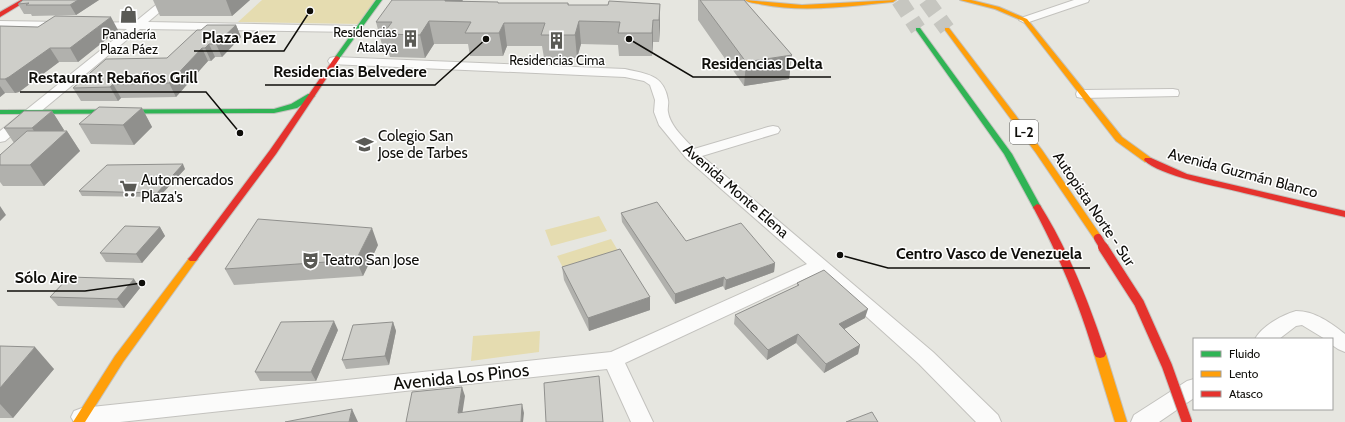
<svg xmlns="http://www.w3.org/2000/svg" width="1345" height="422" font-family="Cabin,sans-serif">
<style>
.green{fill:#e5dcb0}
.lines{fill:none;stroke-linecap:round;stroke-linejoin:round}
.highway-tunnel{stroke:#c6c6c0;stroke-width:16;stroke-dasharray:16 8;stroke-linecap:butt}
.street-casing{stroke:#c3c2be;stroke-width:2}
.fast-casing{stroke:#c3c2be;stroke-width:2}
.slow-casing{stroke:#c3c2be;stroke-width:2}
.jam-casing{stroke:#c3c2be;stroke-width:2}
.street{fill:#fbfbfa;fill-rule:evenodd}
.fast{fill:#30b455;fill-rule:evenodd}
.slow{fill:#ff9f0a;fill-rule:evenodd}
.jam{fill:#e5322d;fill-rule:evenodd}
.jam-bridge-far1-casing{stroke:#c3c2be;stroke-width:10;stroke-linecap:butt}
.jam-bridge-casing{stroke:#c3c2be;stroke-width:12;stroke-linecap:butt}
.jam-bridge-far1{stroke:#e5322d;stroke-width:8}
.jam-bridge{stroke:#e5322d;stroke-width:10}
.wall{fill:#b1b1ad}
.shaded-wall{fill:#90908d}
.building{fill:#cecec9;stroke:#90908d}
.labels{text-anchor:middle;stroke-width:3;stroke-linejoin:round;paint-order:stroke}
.far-poi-label{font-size:13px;fill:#0f0e0a;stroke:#fff}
.shield{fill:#fff;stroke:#575654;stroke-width:1}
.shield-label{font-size:14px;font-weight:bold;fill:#0f0e0a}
.poi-label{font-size:15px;fill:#0f0e0a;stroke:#fff;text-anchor:start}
.street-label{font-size:15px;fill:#0f0e0a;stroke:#fff}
.near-street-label{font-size:18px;fill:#0f0e0a;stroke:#fff}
.leader{fill:none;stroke:#0f0e0a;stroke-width:1.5}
.callout-dot{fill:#0f0e0a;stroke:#fff;stroke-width:1.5}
.callout-label{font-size:16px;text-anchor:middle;font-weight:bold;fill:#0f0e0a;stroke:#fff;stroke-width:3;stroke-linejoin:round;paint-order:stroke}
</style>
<rect width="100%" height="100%" fill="#e6e6e0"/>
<path class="green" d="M262 0H379L360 24 238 22Z
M599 216 607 231 551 246 545 230Z
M611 239 620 254 565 272 557 256Z
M540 331 539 352 471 361 473 336Z"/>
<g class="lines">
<path class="highway-tunnel" d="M899 0 918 29
M926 0 947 29"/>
<defs>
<path id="street" d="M162 0H174L148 22 357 26 361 27 363 29 361 31 357 32 140 29 5 141 0 142V131L127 29 95 28 89 25 91 23 135 22Z
M1074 0H1089L1088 2 1029 22 1025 23 1019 20 1021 18Z
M0 21 63 22 69 25 63 28 0 27Z
M334 57 625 69C646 74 664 74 668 100 669 104 667 108 668 112 670 126 685 139 694 149L768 127 773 126 778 127 780 130 778 133 702 156 933 352 998 415 1001 422H976L919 364 818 273 625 363 653 422H631L607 369 120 422H74L71 417 74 411 82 408 611 352 807 264 686 158 659 125 654 112 655 100 650 85 644 81 625 77 330 64 328 61 330 58Z
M1173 89 1178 90 1179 93 1178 96 1082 98 1077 97 1076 94 1077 91 1082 90Z
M1296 311C1315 311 1331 323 1345 334V352L1338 349 1332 345V339H1325L1302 325 1296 326 1279 339H1255C1262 326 1282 315 1296 311Z
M1194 379V398L1159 422H1131L1134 415 1187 381Z"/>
<path id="fast" d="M376 0H382L339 59H335V57Z
M916 28H920L1012 154 1041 207 1040 209H1034L1004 154 916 30Z
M308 94H314L315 96 297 108 274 113 0 114V110L274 109 291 104Z"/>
<path id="slow" d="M745 0 802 5 896 0 893 2C849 6 803 13 760 4 755 3 749 3 745 0Z
M960 0H971L999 7 1027 19 1122 137 1151 158 1152 160 1151 162H1145L1116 141 1023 21 995 9Z
M945 28H949L1042 150 1101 236 1103 238 1101 240H1095L1036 153 945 30Z
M193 256 196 257 198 259 196 261 123 362 85 422H73L115 356 190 257Z
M1100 350 1104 351 1106 354 1127 422H1115L1094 354 1096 351Z"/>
<path id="jam" d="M21 0H28L0 17V12Z
M337 56 340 58 276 154 196 261H190L188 259 190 257 270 150 335 57Z
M1145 158H1151L1187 174 1345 211V217C1311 209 1278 201 1244 193 1221 187 1159 176 1144 160Z
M1037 204 1040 205C1069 251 1089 303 1106 354L1104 357 1100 358 1096 357 1094 354C1079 303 1058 254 1033 207Z"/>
</defs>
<use href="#street" class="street-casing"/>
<use href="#fast" class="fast-casing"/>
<use href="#slow" class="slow-casing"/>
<use href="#jam" class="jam-casing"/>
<use href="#street" class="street"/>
<use href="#fast" class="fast"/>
<use href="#slow" class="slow"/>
<use href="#jam" class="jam"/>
<defs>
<path id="jam-bridge-far1" d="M1098 238 1104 248"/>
<path id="jam-bridge" d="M1103 247 1139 303 1167 366 1187 422"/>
</defs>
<use href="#jam-bridge-far1" class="jam-bridge-far1-casing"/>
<use href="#jam-bridge" class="jam-bridge-casing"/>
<use href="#jam-bridge-far1" class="jam-bridge-far1"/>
<use href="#jam-bridge" class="jam-bridge"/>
</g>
<path class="wall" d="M23 0H99L76 15 32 16 31 14H24L18 4Z
M153 0H250L232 16H160Z
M698 0H744L792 55 789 79 744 86 698 20Z
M462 1 499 3H568L569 5H608L660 4V26L659 42H653L652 56H619L618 45 581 44 577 58H544L542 46H507L503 56H470L468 44H434L425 58 390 57 386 45H382L376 22Z
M236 25 241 37 222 57H215L211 61H208L176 97 121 98 118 101H81L73 88 167 58 201 30Z
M0 26 118 30 78 62H59L19 92 15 93H5L0 97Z
M142 108 152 127 134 145 91 144 79 124Z
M52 111 64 130 63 131H67L80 151 44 186H3L0 182V165L14 143 4 128Z
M185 169 159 197 82 196 79 191Z
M621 213 686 241 775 263 774 272 725 290 723 286 675 304 622 222Z
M160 227 165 236 142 263 106 262 100 253Z
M378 245 363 276 234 285 225 269Z
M562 267 650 310 589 331 564 280Z
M797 283 865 318 844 329 860 345 858 354 824 373 796 343 767 360 734 324 735 315 797 286Z
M140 288 124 308 58 306 50 297Z
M393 322 396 331 389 365 346 369 342 360Z
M338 330 316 381H260L255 372Z
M0 346 54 369 13 418H0Z"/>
<path class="shaded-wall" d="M78 0H99L76 15 70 5Z
M226 0H250L232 16Z
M445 0H463L450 21 445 1Z
M660 4V26L659 42V20Z
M111 17 118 30 78 62 70 48Z
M653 20V42L652 56V33Z
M429 21 434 44 425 58 420 35Z
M579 21 581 44 577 58 575 35Z
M504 23 507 46 503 56 499 33Z
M236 25 241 37 222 57 216 44Z
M209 44 215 57 211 61 205 48Z
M50 48 59 62 19 92 15 93 5 79Z
M202 48 208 61 176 97 169 83Z
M792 55 789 79 744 86 746 62Z
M113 84 121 98 118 101 110 87Z
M0 86 5 93 0 97Z
M142 108 152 127 134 145 123 125Z
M52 111 64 130 45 148 32 128Z
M67 131 80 151 44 186 30 165Z
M183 164 185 169 159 197 157 193Z
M0 206 6 215 0 221Z
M160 227 165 236 142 263 136 254Z
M372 228 378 245 363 276 356 260Z
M775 263 774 272 725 290 726 280Z
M724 277 723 286 675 304V294Z
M134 279 140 288 124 308 117 299Z
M650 297V310L589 331 588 318Z
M868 309 865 318 837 333 839 324Z
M334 321 338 330 316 381 311 372Z
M393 322 396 331 389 365 385 356Z
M798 334 796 343 767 360 768 350Z
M860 345 858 354 824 373 826 364Z
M35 347 54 369 13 418 0 404V388Z
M462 387 465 396 461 422 458 413Z
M522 404 524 413 523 422H521Z
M352 409 358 422H349Z"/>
<path class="building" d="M23 0H78L70 5H26L29 3 18 4Z
M392 0H445V1L498 2V3H568V5H608L609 1 660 4 659 20H653L652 33H618L620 22 579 21 575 35H541L545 23H504L499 33H465L471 22 429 21 420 35 383 34 392 22H376Z
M700 0H744L792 55 746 62Z
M55 16 111 17 70 48H50L9 77 5 79H0V26L38 27Z
M207 25H236L216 44H209L205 48H202L169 83 113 84 110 87 73 88 106 59 167 58 197 30H201Z
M99 107 142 108 123 125 79 124Z
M24 111H52L32 128H4Z
M27 131H67L30 165H0V155Z
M183 164 157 193 79 191 107 165Z
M657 202 686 241 741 223 775 263 726 280 724 277 675 294 621 213Z
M258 219 372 228 356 260 225 269Z
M125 226 160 227 136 254 100 253Z
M620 249 650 297 588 318 562 267Z
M824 270 868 309 839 324 860 345 826 364 798 334 768 350 735 315 799 285 797 283Z
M69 277 134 279 117 299 50 297Z
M334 321 311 372H255L281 322Z
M393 322 385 356 342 360 353 325Z
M0 346 35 347 0 388Z
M599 376 603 422H546L544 383Z
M462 387 458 413 522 404 521 422H406L412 392Z
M352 409 349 422H285Z
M872 412 878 422H846Z"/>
<defs>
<symbol id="shop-bare" viewBox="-9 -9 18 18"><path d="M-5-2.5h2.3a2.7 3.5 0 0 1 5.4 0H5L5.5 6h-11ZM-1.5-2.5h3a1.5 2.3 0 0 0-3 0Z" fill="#5a5a55" stroke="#fff" stroke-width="2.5" paint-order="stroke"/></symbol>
<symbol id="building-bare" viewBox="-9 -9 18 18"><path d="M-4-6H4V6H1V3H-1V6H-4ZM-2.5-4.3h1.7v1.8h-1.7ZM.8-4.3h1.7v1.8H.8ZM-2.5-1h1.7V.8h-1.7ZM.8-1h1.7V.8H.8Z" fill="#5a5a55" stroke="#fff" stroke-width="2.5" paint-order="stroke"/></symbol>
<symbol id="school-bare" viewBox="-9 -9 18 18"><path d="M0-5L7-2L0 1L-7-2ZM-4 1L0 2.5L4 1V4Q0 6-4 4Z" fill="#5a5a55" stroke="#fff" stroke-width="2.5" paint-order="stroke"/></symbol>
<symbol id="supermarket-bare" viewBox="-9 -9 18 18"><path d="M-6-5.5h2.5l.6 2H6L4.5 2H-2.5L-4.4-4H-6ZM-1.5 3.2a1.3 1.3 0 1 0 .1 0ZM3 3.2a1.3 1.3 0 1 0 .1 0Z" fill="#5a5a55" stroke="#fff" stroke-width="2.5" paint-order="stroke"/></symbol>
<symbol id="theatre-bare" viewBox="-9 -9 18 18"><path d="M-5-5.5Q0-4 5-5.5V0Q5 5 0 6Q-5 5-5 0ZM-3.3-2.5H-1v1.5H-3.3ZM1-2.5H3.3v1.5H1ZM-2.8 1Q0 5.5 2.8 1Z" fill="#5a5a55" stroke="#fff" stroke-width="2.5" paint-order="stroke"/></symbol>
</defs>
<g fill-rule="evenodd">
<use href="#shop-bare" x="116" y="2" width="25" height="25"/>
<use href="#building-bare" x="398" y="26" width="25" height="25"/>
<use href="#building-bare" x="544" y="28" width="25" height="25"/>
<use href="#school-bare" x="352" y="132" width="25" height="25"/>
<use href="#supermarket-bare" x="116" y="176" width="25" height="25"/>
<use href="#theatre-bare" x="298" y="248" width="25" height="25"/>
</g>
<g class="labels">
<g class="far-poi-label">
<text x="397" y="37" text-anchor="end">Residencias<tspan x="397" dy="15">Atalaya</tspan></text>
<text x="129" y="39">Panadería<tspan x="129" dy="15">Plaza Páez</tspan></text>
<text x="557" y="65">Residencias Cima</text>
</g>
<rect class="shield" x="1010" y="120" width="28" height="24" rx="3"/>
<g class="shield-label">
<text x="1024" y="137">L-2</text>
</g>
<g class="poi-label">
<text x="378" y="141">Colegio San<tspan x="378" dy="17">Jose de Tarbes</tspan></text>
<text x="141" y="185">Automercados<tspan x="141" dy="17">Plaza's</tspan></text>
<text x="323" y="265">Teatro San Jose</text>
</g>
<g class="street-label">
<text transform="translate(1243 173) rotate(15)" y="5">Avenida Guzmán Blanco</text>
<text transform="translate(736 191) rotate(41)" y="5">Avenida Monte Elena</text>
<text transform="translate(1094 209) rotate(56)" y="5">Autopista Norte - Sur</text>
</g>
<g class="near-street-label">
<text transform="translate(461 377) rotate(-6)" y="6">Avenida Los Pinos</text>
</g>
</g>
<path class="leader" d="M310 11L284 51H194M629 39L693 77H831M486 39L435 85H265M240 133L206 92H20M840 255L888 268H1090M142 283L85 291H7"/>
<g class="callout-dot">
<circle cx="310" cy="11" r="4"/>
<circle cx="629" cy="39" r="4"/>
<circle cx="486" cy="39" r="4"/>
<circle cx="240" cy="133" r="4"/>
<circle cx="840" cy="255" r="4"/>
<circle cx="142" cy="283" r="4"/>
</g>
<g class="callout-label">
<text x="239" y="43">Plaza Páez</text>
<text x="762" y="69">Residencias Delta</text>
<text x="350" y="77">Residencias Belvedere</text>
<text x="113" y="83">Restaurant Rebaños Grill</text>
<text x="989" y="259">Centro Vasco de Venezuela</text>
<text x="46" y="283">Sólo Aire</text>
</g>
<rect x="1193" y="338" width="140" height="72" fill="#ffffff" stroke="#9f9f9d"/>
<rect x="1201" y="351" width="20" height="6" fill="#30b455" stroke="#9f9f9d"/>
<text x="1229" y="358" font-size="12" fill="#0f0e0a">Fluido</text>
<rect x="1201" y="371" width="20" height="6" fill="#ff9f0a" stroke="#9f9f9d"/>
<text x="1229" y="378" font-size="12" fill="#0f0e0a">Lento</text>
<rect x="1201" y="391" width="20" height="6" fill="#e5322d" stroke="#9f9f9d"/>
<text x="1229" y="398" font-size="12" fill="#0f0e0a">Atasco</text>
</svg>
